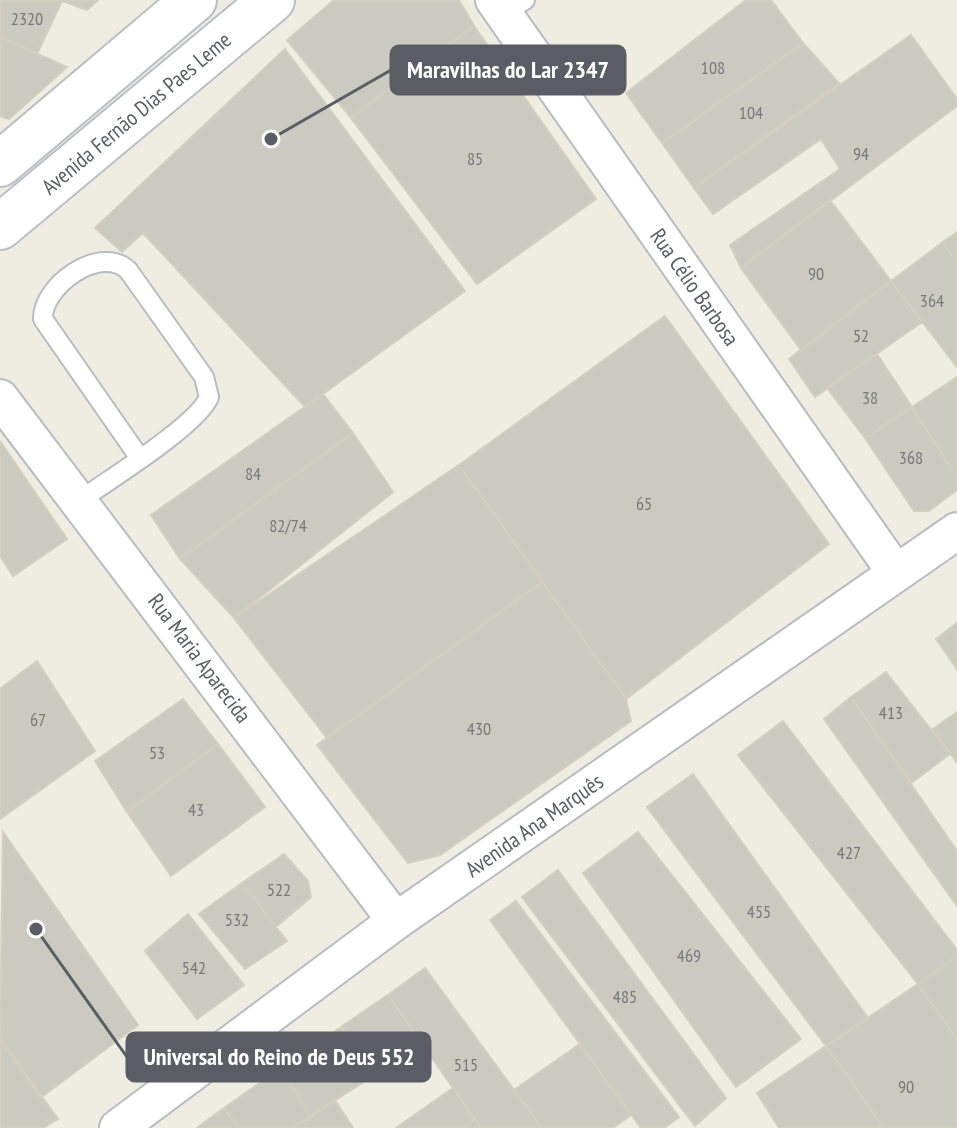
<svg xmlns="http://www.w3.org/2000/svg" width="957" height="1128" font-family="'PT Sans Narrow',sans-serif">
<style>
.building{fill:#cacac1;stroke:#d2cfc0;stroke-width:2}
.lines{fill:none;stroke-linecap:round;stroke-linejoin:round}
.lane-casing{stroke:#b9bbc1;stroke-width:22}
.street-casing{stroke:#b9bbc1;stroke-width:40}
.secondary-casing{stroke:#bcbec6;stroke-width:48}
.lane{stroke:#fff;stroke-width:18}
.street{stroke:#fff;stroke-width:36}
.secondary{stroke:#fff;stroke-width:44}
.labels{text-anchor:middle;stroke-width:8;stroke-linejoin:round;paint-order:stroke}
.number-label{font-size:18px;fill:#76787a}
.street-label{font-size:22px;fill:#5a5d63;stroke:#fff}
.leader{fill:none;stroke:#5a5d63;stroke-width:3}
.callout-dot{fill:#5a5d63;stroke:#fff;stroke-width:3}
.callout{fill:#5a5d63;stroke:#5a5d63;stroke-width:3}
.callout-label{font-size:24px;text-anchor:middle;font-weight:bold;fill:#fff}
</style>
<rect width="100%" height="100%" fill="#eeede2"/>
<path class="building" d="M0 0 62 1 37 54 0 37Z
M60 0H98L87 10Z
M334 0H459L474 26 351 118 287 40Z
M746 0H771L803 43 662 143 626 93Z
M474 26 596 199 477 284 351 118Z
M911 35 957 99V106L741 268 730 245 840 169 821 139 713 214 694 188Z
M0 37 67 67 9 119 0 116Z
M803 43 839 83 694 188 662 143Z
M285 49 465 291 305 407 143 233 122 252 95 228Z
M830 200 891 281 801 350 741 268Z
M957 232V264L943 242Z
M943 242 957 264V367L891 281Z
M891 281 922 322 815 397 789 359Z
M665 316 829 544 626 699 459 465Z
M877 354 912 407 865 438 827 388Z
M957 377V478L912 407Z
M323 394 353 433 180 559 151 515Z
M912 407 957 478V490L929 511H914L865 438Z
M353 433 393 492 234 618 180 559Z
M0 441 67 539 13 576 0 556Z
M459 465 542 582 327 738 234 618Z
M542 582 626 699 631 721 440 855 408 863 317 745Z
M957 623V669L936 639Z
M37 661 95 751 0 819V689Z
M886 672 950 754 911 783 851 697Z
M851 697 957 851V906L824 719Z
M183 699 218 744 127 812 95 761Z
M957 712V763L933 729Z
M783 721 957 950V956L918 984 738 755Z
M218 744 265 807 171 876 127 812Z
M693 774 868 1018 826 1046 647 807Z
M3 832 138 1025 40 1098 0 1038Z
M638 832 801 1039 736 1087 583 873Z
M284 854 308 881 311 897 276 927 242 883Z
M558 870 726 1098 695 1126 522 897Z
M242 883 287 941 245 969 199 914Z
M516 901 679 1117 664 1128H641L490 920Z
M188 914 244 985 197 1019 145 951Z
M957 956V1040L918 984Z
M425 968 514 1090 542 1128H481L388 995Z
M918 984 957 1040V1128H884L826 1046Z
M388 995 421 1042 378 1073 341 1027Z
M341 1027 378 1073 310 1116 281 1068Z
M0 1038 58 1119 43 1128H0Z
M580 1044 631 1115 613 1128H542L514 1090Z
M826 1046 884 1128H779L757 1093Z
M281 1068 310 1116 292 1128H239L224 1108Z
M453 1088 475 1119 463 1128H396Z
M335 1100 353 1128H294Z
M224 1108 239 1128H197Z
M475 1119 481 1128H463Z"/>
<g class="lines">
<defs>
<path id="lane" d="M503 13 525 0
M79 501C107 481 198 425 209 397L204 377 128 270C100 244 42 286 43 319L139 457"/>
<path id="street" d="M494 0 896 573
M0 398 396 921
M118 1128 396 921 957 531"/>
<path id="secondary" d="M0 164 194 0
M0 227 272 0"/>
</defs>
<use href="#lane" class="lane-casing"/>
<use href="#street" class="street-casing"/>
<use href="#secondary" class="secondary-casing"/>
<use href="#lane" class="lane"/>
<use href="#street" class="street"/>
<use href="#secondary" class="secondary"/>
</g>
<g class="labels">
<g class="number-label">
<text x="27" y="25">2320</text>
<text x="713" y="74">108</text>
<text x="751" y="119">104</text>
<text x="861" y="160">94</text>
<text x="475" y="165">85</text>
<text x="816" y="280">90</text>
<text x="932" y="307">364</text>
<text x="861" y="342">52</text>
<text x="870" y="404">38</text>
<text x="911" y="464">368</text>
<text x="253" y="480">84</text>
<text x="644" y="510">65</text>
<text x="288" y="532">82/74</text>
<text x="891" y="719">413</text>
<text x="38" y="726">67</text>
<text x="479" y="735">430</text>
<text x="157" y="759">53</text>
<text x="196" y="816">43</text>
<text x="849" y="859">427</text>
<text x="279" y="896">522</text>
<text x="759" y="918">455</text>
<text x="237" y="926">532</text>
<text x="689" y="962">469</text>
<text x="194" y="974">542</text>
<text x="625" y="1003">485</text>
<text x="466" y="1071">515</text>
<text x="906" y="1093">90</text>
</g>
<g class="street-label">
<text transform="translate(136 113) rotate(-40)" y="8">Avenida Fernão Dias Paes Leme</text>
<text transform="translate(695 287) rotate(55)" y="8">Rua Célio Barbosa</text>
<text transform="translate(200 658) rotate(53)" y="8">Rua Maria Aparecida</text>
<text transform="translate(534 825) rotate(-35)" y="8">Avenida Ana Marquês</text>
</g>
</g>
<path class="leader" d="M271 139L391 70M36 929L127 1057"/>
<g class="callout-dot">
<circle cx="271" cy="139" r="8"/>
<circle cx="36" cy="929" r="8"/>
</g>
<g class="callout">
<rect x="391" y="46" width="234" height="48" rx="8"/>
<rect x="127" y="1033" width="303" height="48" rx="8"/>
</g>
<g class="callout-label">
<text x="508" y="78">Maravilhas do Lar 2347</text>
<text x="279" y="1065">Universal do Reino de Deus 552</text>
</g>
</svg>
